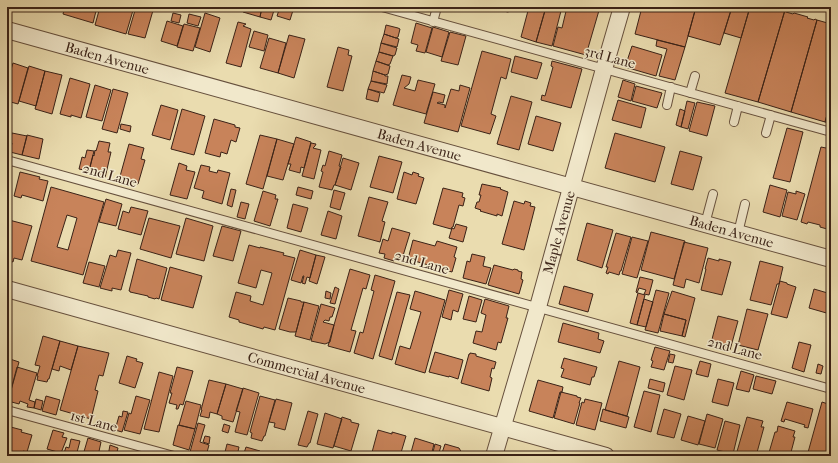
<svg xmlns="http://www.w3.org/2000/svg" width="838" height="463" font-family="'IM FELL French Canon',serif">
<style>
.building{fill:#c8835a;stroke:#3a2217;fill-rule:evenodd}
.lines{fill:none;stroke-linecap:round;stroke-linejoin:round}
.service-casing{stroke:#66503d;stroke-width:10}
.minor-casing{stroke:#66503d;stroke-width:18}
.service{stroke:#f1e8cb;stroke-width:8}
.minor{stroke:#f1e8cb;stroke-width:16}
.labels{text-anchor:middle;stroke-width:3;stroke-linejoin:round;paint-order:stroke}
.street-label{font-size:14px;fill:#3a2217;stroke:#f1e8cb}
</style>
<rect width="100%" height="100%" fill="#eadcaf"/>
<filter id="stains"><feTurbulence type="fractalNoise" baseFrequency=".005" numOctaves="4"/><feColorMatrix values="0 0 0 0 .2 0 0 0 0 .09 0 0 0 0 .02 0 0 0 .5 -.17"/></filter>
<radialGradient id="worn" r=".72"><stop offset=".6" stop-color="#630" stop-opacity="0"/><stop offset="1" stop-color="#630" stop-opacity=".3"/></radialGradient>
<path class="building" d="M65 7H97L93 23 63 14Z
M100 7H134L126 34 95 25Z
M136 7 143 8V7H154L145 38 128 34Z
M245 7H262L260 17 243 12Z
M262 7H275L271 20 260 17Z
M280 7H294L290 20 277 16Z
M498 7H529L528 10 525 11 513 8 512 11 507 12 504 10H498Z
M529 7H546L536 42 521 37Z
M546 7H562L552 46 536 42Z
M567 7H600L586 55 553 46 558 27 562 28Z
M642 7H696L685 47 635 34Z
M696 7H732L720 45 688 36Z
M732 7H750L741 38 724 33Z
M750 7H772L785 10 758 102 725 93Z
M785 10 787 11 786 12 793 14 794 13 808 17 807 18 814 20 815 19 817 20 791 112 758 102Z
M173 13 181 15 179 23 171 21Z
M205 13 220 18 210 52 195 47Z
M189 14 201 17 198 26 187 23Z
M817 20 831 24V101L825 122 791 112Z
M167 21 183 26 177 46 161 41Z
M238 22 246 24 243 26 251 29 241 67 226 63Z
M416 23 432 28 425 53 416 51 418 45 411 43Z
M184 24 200 28 193 51 177 47Z
M386 25 398 28 400 29 398 37 396 38 384 34Z
M433 27 449 32 442 57 426 52Z
M254 31 268 35 264 51 249 47Z
M450 32 466 36 458 65 441 61Z
M384 34 399 39 397 47 381 43Z
M289 35 305 39 294 78 278 73Z
M269 38 286 43 278 73 260 68Z
M657 40 685 47 675 80 659 76 667 49 656 46Z
M381 43 397 48 395 55 393 56 379 52Z
M632 46 662 55 656 76 625 67Z
M338 47 349 50 348 55 352 56 343 91 327 87Z
M482 51 511 59 506 79 501 77 491 114 496 116 490 134 461 126Z
M379 52 393 56 390 64 388 65 376 61Z
M515 56 542 63 537 79 511 72Z
M376 61 390 66 388 74 385 75 373 71Z
M552 61 582 69 571 108 541 100 542 95 545 96 553 67 551 66Z
M13 63 28 68 18 104 7 101V83Z
M29 66 45 71 36 106 19 101Z
M45 71 62 75 52 114 35 109Z
M373 71 385 75V76H388L387 84 371 81Z
M402 75 411 77 409 84 404 88 415 91 418 80 435 84 426 114 393 105Z
M70 78 90 84 81 118 71 115V117L60 114Z
M623 80 635 84 631 101 618 97Z
M371 81 387 85 384 93 368 89Z
M95 85 111 90 102 121 86 117Z
M460 85 470 88 458 132 424 123 433 92 445 95 443 103 439 102 437 103 445 105V108L451 89 459 91Z
M636 86 662 93 657 108 632 101Z
M113 89 128 93 117 133 102 129Z
M368 89 380 93 378 102 366 99Z
M511 96 532 102 519 150 497 144Z
M618 100 646 108 641 128 612 120Z
M687 101 695 103 688 129 681 127Z
M831 101V124L825 122Z
M697 102 715 106 707 136 689 131Z
M161 105 178 110 170 140 152 135Z
M182 109 205 116 194 155 171 149Z
M680 109 685 111 681 127 676 125Z
M536 116 561 123 553 151 528 144Z
M214 119 235 125V127L240 128 236 142 231 140 227 154 221 152 220 157 205 153Z
M121 124 131 126 130 132 120 129Z
M787 128 803 132 790 182 773 178Z
M12 133 27 136 22 155 10 152 12 143H10Z
M615 133 665 147 655 182 605 168Z
M27 135 43 139 39 159 22 155Z
M260 135 277 139 263 189 246 184Z
M296 137 311 142 304 168 301 167 300 173 289 170 291 164H288Z
M277 139 294 144 283 180 267 176Z
M99 141 110 143 108 152H111L105 178 95 175 96 173 89 171 93 155 94 156 95 150 96 151Z
M311 143 316 144 315 146 313 148 321 150 314 179 302 176Z
M129 144 144 148 141 159 145 160 138 184 130 182V184L119 180Z
M821 147 831 149V214L827 229 820 227V225L808 222 807 224 801 222Z
M87 150 94 151 89 171 79 169 82 157 85 158Z
M329 151 342 155 339 166 341 167 335 185H334L332 190 319 187 323 172 321 171 323 165 325 166Z
M680 151 702 157 693 190 671 184Z
M379 156 402 162 393 193 370 187Z
M343 158 359 163 351 190 335 185Z
M179 163 187 166 186 170 195 172 187 199 170 195Z
M201 165 210 167 209 171 217 173 218 170 230 173 222 204 202 198 204 191 194 188Z
M20 172 40 177 39 179 48 181 43 201 22 195 21 198 14 196Z
M404 172 412 175 413 172 419 174 418 176 424 178 416 204 397 199Z
M482 184 501 188 500 189 508 192 502 216 497 214V216L480 211 481 210 475 208 477 202H479L481 195H479Z
M770 185 787 190 780 217 763 212Z
M51 187 104 202 83 275 31 261ZM67 215 77 218 68 250 57 247Z
M298 187 313 191 311 199 296 195Z
M443 188 463 193 462 197 465 198 463 206 459 205 453 227H452L451 229 433 224Z
M231 189 236 190 232 207 227 205Z
M334 190 345 193 340 210 330 207Z
M263 191 276 195 275 199H278L270 226 254 221Z
M796 191 805 194 797 220 782 216 788 192 796 194Z
M369 197 388 202 382 221 385 222 380 242 358 236Z
M106 199 122 204 116 226 99 222Z
M514 201 524 204 525 201 531 203 530 206 535 207 524 250 502 244Z
M241 202 249 204 245 219 237 217Z
M293 204 308 208 301 232 287 228Z
M131 207 148 211 141 235 118 229 123 211 129 213Z
M328 211 342 216 336 239 321 235Z
M149 218 180 226 171 258 140 249Z
M186 218 213 226 204 261 176 254Z
M9 220 32 226 22 260 14 258 13 262 7 260V229Z
M587 223 613 230 602 268 577 260Z
M456 224 467 227 463 242 449 238 452 228 454 229Z
M222 226 241 231 233 261 213 256Z
M392 228 410 233 402 259 395 257 394 261 384 258 385 254 379 253 383 239 388 241Z
M651 232 685 241 674 279 641 270Z
M616 233 631 237 621 271H620L619 275 609 272 608 274 606 273 608 267H606Z
M632 237 648 241 637 278 622 274Z
M413 240 435 246 437 241 457 247 454 257 456 258 452 272 408 259Z
M684 242 708 248 699 283 686 279 684 288 673 285Z
M249 245 260 248V247L284 253 283 255 295 258 275 330 264 327 263 329 239 322V320L229 317 236 292 251 296 250 301 263 305 272 273 261 270 256 288 238 283Z
M118 250 131 253 121 290 112 288V291L100 288 110 255 116 257Z
M300 250 316 255 310 278 307 277 305 284 302 283 304 276H303L301 283 291 280Z
M472 254 485 257 483 266 491 268 486 284 463 278 467 261 470 262Z
M316 255 325 257 317 284 309 281Z
M708 258 719 261V259L731 262 722 295 701 290 706 269H705Z
M137 259 167 268 159 299 156 298 155 299 148 297V296L130 292V291H129Z
M760 261 783 267 779 284H777L771 305 750 300Z
M89 262 105 266 99 287 83 283Z
M494 265 513 270 514 269 518 270V271L522 272 521 279 523 280 519 294 488 285Z
M170 267 202 276 193 308 161 300Z
M350 269 370 275 366 289 363 288 351 330 356 331 350 352 328 346Z
M375 275 395 281 373 359 354 353 360 332 363 333 374 291 371 290Z
M640 277 653 280 649 295 644 294 646 290 639 288 637 293 636 292Z
M780 281 787 283V284L796 287 787 318 771 314Z
M564 286 593 294 588 312 559 304Z
M335 287 339 289 335 304 330 303Z
M814 289 831 294 830 314 809 308Z
M449 290 463 294 458 312 453 310 451 320 442 317Z
M656 290 669 293 658 333 645 330Z
M326 291 331 293 330 299 325 298Z
M415 291 445 300 425 373 395 364 400 346 410 349 421 312 410 309Z
M672 291 695 298 685 337 682 336 686 320 664 314Z
M397 292 410 295 392 360 379 356Z
M638 293 645 295 637 325 630 323Z
M469 296 482 300 476 322 463 319Z
M288 298 301 301V302H304L296 332H290L279 329Z
M485 299 509 306 506 318H508L501 343 498 342 496 350 473 343 476 331 482 332 486 315 481 313Z
M644 299 653 302 646 327 637 325Z
M304 302 319 306 310 340 295 336Z
M321 304 335 308 332 317H330L329 321 325 320 323 322 334 325 330 342 325 344 311 341Z
M747 309 768 314 758 350 738 345Z
M664 314 686 320 682 336 660 331Z
M718 316 738 321 730 350 724 348 723 350 710 347Z
M563 323 599 333 598 339 604 341 600 353 558 342Z
M43 336 60 341 49 379H48L47 382 37 380 38 376H37L40 366 35 365Z
M60 341 78 346 71 370 60 366 59 371 52 369Z
M799 342 811 345 804 372 792 368Z
M78 346 109 353 103 376 99 375 95 390 98 391 91 419 60 410Z
M655 347 670 351 664 370 651 367 653 361 651 360Z
M435 352 463 360 458 379 449 376V377L429 372Z
M470 353 476 354V356L496 362 494 369 492 368 490 377 492 378 489 391 461 383 469 354H470Z
M670 354 675 355 673 363 668 362Z
M127 356 137 359 136 361 143 363 135 388 119 383Z
M7 358 19 362 8 401H7Z
M564 358 597 367 594 377H592L590 385 561 377 564 369 561 368Z
M619 361 640 367 627 416 605 410Z
M700 361 711 364 708 377 696 374Z
M831 362V378L828 375Z
M818 364 823 366 821 374 816 373Z
M675 366 692 370 684 400 667 395Z
M17 367 37 373 29 400 35 402 34 408 27 407 28 404 20 401 19 404 8 401Z
M177 367 193 371 183 405 180 404 178 409H176L177 405 169 403 172 393H170Z
M741 371 754 375 749 392 736 389Z
M159 372 173 376 159 432 144 429Z
M756 376 776 381 772 394 753 389Z
M650 379 665 383 663 392 648 388Z
M718 379 734 383 728 406 712 402Z
M209 380 226 384 217 414 210 412 209 418 200 416 202 410H201Z
M538 380 563 387 562 392H560L553 418 529 411Z
M226 384 243 389 234 419 233 422 222 419V416L217 414Z
M243 388 259 393 247 435 235 432 240 412 236 411Z
M644 391 660 395 651 432 634 427Z
M561 392 577 396V397L581 398 579 403H580L574 424 554 418Z
M46 396 60 400 56 415 42 411Z
M136 396 150 400 140 434 124 430 129 413 131 414Z
M260 396 275 400 265 436H264L262 441 251 438 252 433 250 432Z
M36 399 43 401 41 410 34 408Z
M276 399 292 403 285 430 274 427 275 423 269 422Z
M585 399 602 403 595 430 576 425 582 402 584 403Z
M186 401 201 405 195 429 179 425Z
M787 402 813 409 808 428 804 427 805 425 785 419 784 422 781 421Z
M822 402 831 405V456H807Z
M603 409 629 417 626 428 600 421Z
M664 409 681 414 674 438 657 434Z
M123 411 128 412 122 432 115 430 119 416 122 417Z
M308 411 318 414 310 443H309L307 447 298 445Z
M325 413 342 419 333 448 317 444Z
M707 414 723 419 715 448 699 444Z
M688 416 705 421 698 445 681 440Z
M342 417 351 420V422L359 424 351 451 334 446Z
M747 417 763 421 761 427H764L756 456H740L736 455Z
M725 421 740 425 733 454 717 450Z
M198 423 205 425 200 442 209 445 206 456H203L190 452Z
M224 424 230 426 228 433 222 431Z
M178 425 195 429 189 450 173 445Z
M7 426 22 430 21 432 32 435 27 452 23 451 22 456 15 454V456H7Z
M778 426 795 431 793 437H795L790 456H768L775 432H777Z
M53 430 64 433 62 437 67 438 61 453 47 449Z
M378 430 392 434V432L406 436 400 456H371Z
M205 436 210 437 209 444 203 442Z
M88 438 101 442 98 456 83 455Z
M415 438 434 444 431 456H410Z
M71 439 80 441 76 456H63L66 447 69 448Z
M227 444 239 447 237 456H224Z
M435 444 441 446 438 456H432Z
M445 444 459 448 463 455 466 456H441Z
M110 445 118 448 116 456H108Z
M246 447 260 451 259 456H243Z"/>
<g class="lines">
<defs>
<path id="service" d="M382 7 831 132
M433 22 437 7
M690 93 695 76
M667 105 671 87
M734 122 738 106
M766 133 771 115
M7 160 831 389
M705 224 713 194
M738 233 745 204
M7 410 174 456"/>
<g id="minor">
<path id="s1" d="M7 30 831 259"/>
<path id="s2" d="M7 289 606 456"/>
<path id="s3" d="M494 456 538 307 604 69 622 7"/>
</g>
</defs>
<use href="#service" class="service-casing"/>
<use href="#minor" class="minor-casing"/>
<use href="#service" class="service"/>
<use href="#minor" class="minor"/>
</g>
<g class="labels">
<g class="street-label">
<text transform="translate(610 57) rotate(15)" y="5">3rd Lane</text>
<text dy="5" stroke="none"><textPath href="#s1" startOffset="104">Baden Avenue</textPath></text>
<text dy="5" stroke="none"><textPath href="#s1" startOffset="428">Baden Avenue</textPath></text>
<text transform="translate(110 175) rotate(16)" y="5">2nd Lane</text>
<text dy="5" stroke="none"><textPath href="#s1" startOffset="752">Baden Avenue</textPath></text>
<text dy="5" stroke="none"><textPath href="#s3" startOffset="233">Maple Avenue</textPath></text>
<text transform="translate(422 262) rotate(16)" y="5">2nd Lane</text>
<text transform="translate(735 348) rotate(15)" y="5">2nd Lane</text>
<text dy="5" stroke="none"><textPath href="#s2" startOffset="311">Commercial Avenue</textPath></text>
<text transform="translate(94 421) rotate(15)" y="5">1st Lane</text>
</g>
</g>
<rect width="838" height="463" fill="none" stroke="#eadcaf" stroke-width="24"/>
<rect x="8" y="8" width="822" height="447" fill="none" stroke="#3a2217" stroke-width="2"/>
<rect x="12" y="12" width="814" height="439" fill="none" stroke="#3a2217"/>
<rect width="100%" height="100%" filter="url(#stains)"/>
<rect width="100%" height="100%" fill="url(#worn)"/>
</svg>
